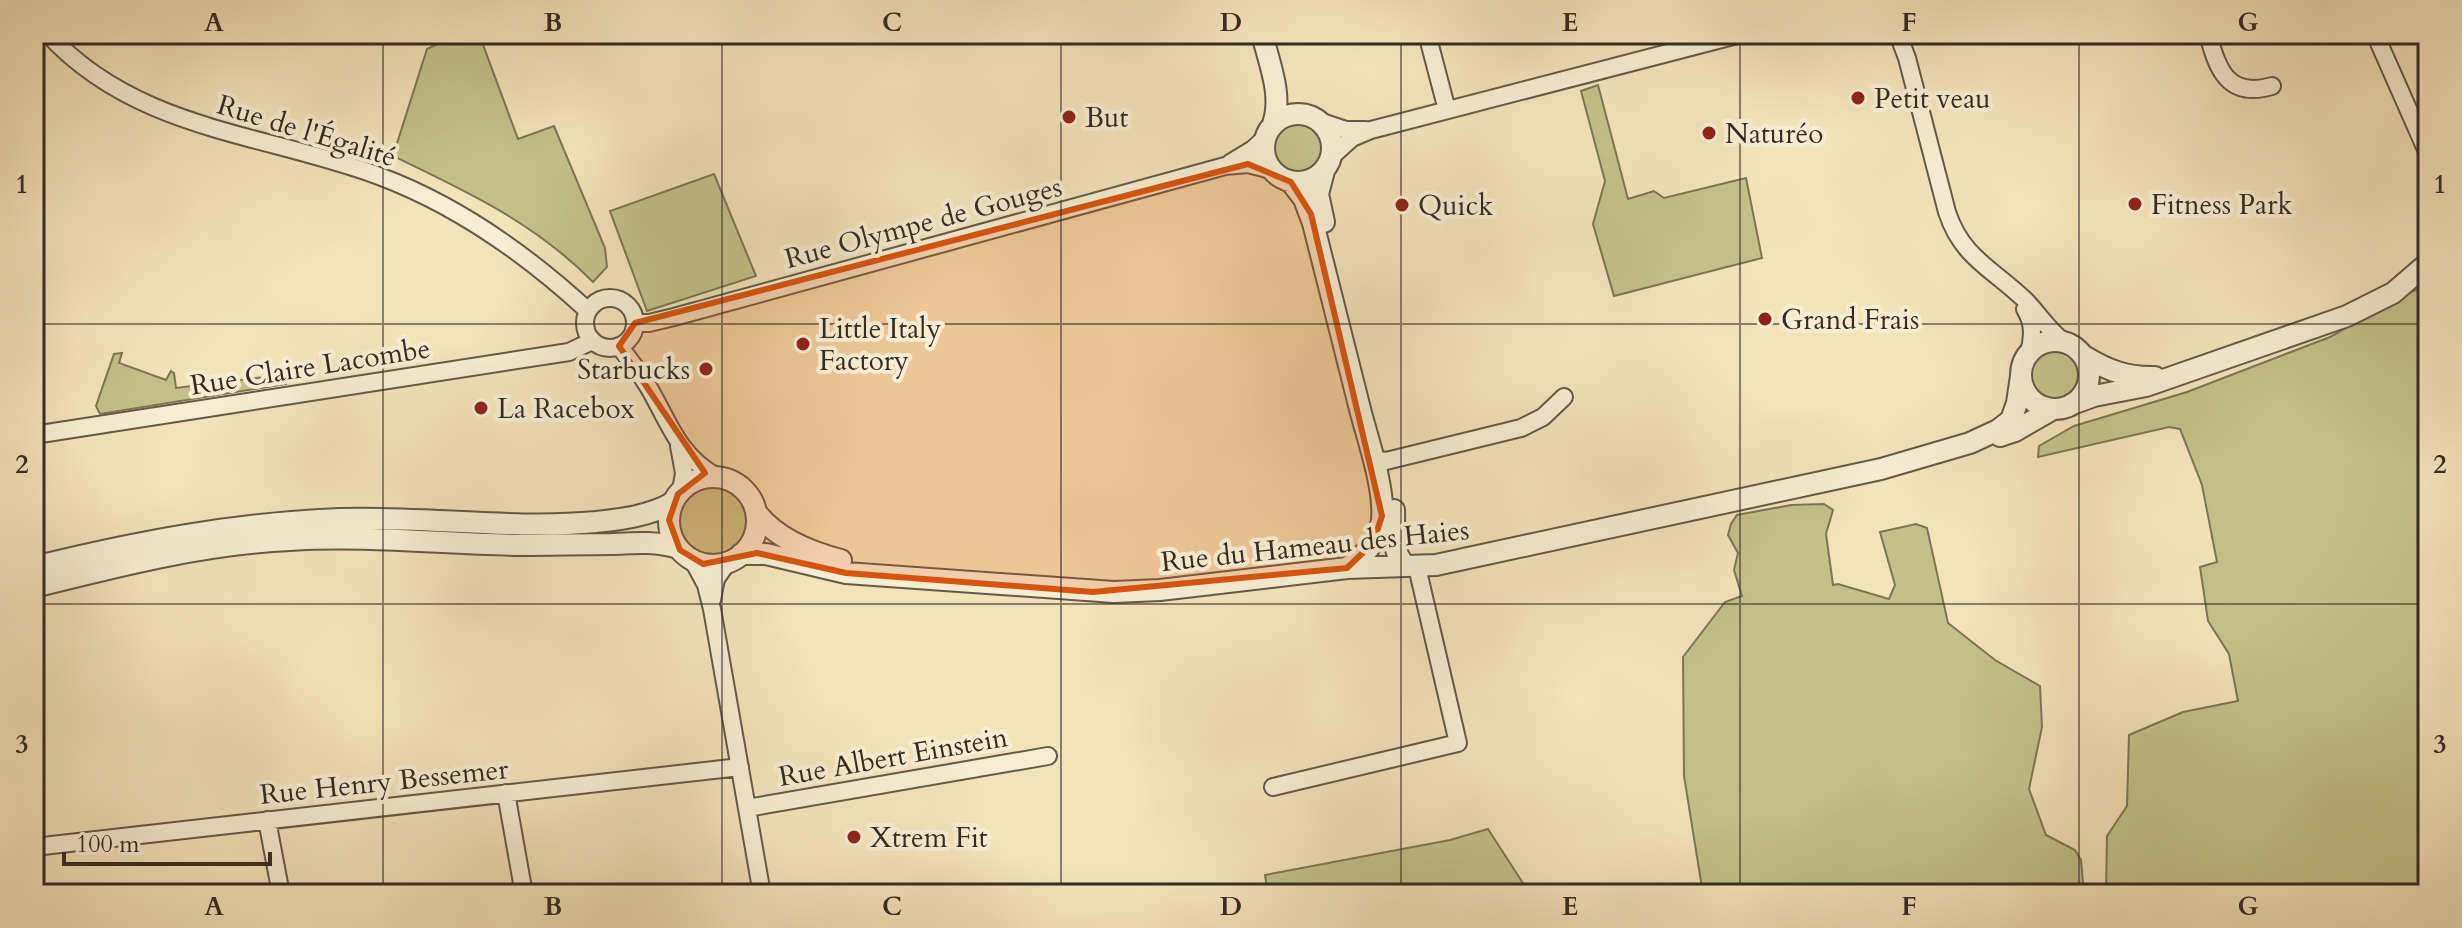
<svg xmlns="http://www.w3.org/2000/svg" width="2462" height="928" font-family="Cardo,serif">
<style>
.green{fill:#c3c18a;stroke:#7c7656;stroke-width:2}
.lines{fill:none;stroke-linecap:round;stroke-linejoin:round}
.minor-casing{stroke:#645948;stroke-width:20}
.tertiary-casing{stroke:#645948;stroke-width:24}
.minor{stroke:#f7edd2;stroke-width:16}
.tertiary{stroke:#f7edd2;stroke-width:20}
.marked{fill:#d6540e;fill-opacity:0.2;stroke:#d6540e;stroke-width:6;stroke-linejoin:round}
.grid{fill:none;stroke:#352b22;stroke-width:2;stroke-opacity:0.55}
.poi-dot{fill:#8f2418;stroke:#f7edd2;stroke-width:3}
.labels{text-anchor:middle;stroke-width:8;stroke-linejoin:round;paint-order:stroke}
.poi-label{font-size:28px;fill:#352b22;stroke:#f7edd2;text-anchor:start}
.street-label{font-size:28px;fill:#352b22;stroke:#f7edd2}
.neatline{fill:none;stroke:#352b22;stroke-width:3}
.grid-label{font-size:26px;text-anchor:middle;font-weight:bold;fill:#352b22}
</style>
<rect width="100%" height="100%" fill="#f3e3b9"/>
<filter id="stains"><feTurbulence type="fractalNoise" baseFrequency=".0025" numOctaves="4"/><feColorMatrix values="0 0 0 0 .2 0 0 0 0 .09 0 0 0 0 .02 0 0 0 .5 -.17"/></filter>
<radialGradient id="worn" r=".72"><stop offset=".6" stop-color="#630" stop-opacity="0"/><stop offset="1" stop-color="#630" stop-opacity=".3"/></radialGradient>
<path class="green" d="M458 34H479L518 139 554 126 605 248 607 267 593 282C535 223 466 191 393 156L427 49Z
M1598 85 1628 199 1654 191 1664 198 1746 178 1762 258 1614 296 1593 224 1605 181 1581 91Z
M1274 148a24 24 0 1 1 48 0a24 24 0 1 1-48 0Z
M714 174 756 276 647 311 610 211Z
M2428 285V894H2106L2107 836 2127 806 2129 735 2183 712 2238 701 2229 654 2208 621 2200 567 2217 562 2202 485 2180 429 2169 427 2038 457 2039 446 2074 426 2187 392 2330 337 2404 295Z
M2031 375a24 24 0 1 1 48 0a24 24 0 1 1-48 0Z
M122 353 119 363 166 380 171 371 174 373 176 388 281 375 285 379 286 384 100 414 96 406 114 354Z
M679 520a34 34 0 1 1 68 0a34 34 0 1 1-68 0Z
M1824 504 1833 510 1826 534 1833 585 1838 584 1889 599 1895 585 1880 532 1916 524 1927 528 1948 623 1995 660 2040 686 2042 727 2029 789 2046 835 2075 850 2081 860 2084 894H1703L1684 776 1683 657 1725 602 1742 596 1734 570 1738 553 1728 535 1731 524 1737 515 1791 505Z
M1488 829 1530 894H1268L1265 875 1450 840Z"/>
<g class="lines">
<defs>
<path id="minor" d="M48 34C136 130 263 133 379 176 457 205 526 254 587 310
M1427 34 1447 110
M1898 34 1907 58 1947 212C1962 258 1993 269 2025 300 2038 313 2048 330 2063 341
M2208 34C2217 69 2228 99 2272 86
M2375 34 2428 154
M1319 121 1346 130H1366
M1332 156 1352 138 1371 130 1741 34
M1230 163 1253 149 1265 138
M585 323a25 25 0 1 1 50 0a25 25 0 1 1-50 0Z
M2025 309C2034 324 2033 336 2029 353
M635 323H649L674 317 1225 166 1248 164 1271 170
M619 346C630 360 640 373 649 388 670 424 678 455 717 477
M34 435 569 352 592 341
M679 446 684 473 681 491
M1372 455 1378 460 1386 461 1521 428 1543 417 1564 397
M692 559 706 585 712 609 762 894
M712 600 716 579 727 563
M1273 787 1458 743 1417 567
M506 793 524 894
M747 808 1048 756
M267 820 281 894
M34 847 740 767"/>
<path id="tertiary" d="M1262 34C1269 63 1283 95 1273 124
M1264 148a34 34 0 1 1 68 0a34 34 0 1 1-68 0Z
M1324 171 1318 194 1324 222
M1291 182 1304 199 1313 223C1329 286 1345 349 1361 413 1369 443 1385 490 1382 520 1379 542 1363 556 1347 568
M2021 375a34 34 0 1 1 68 0a34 34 0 1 1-68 0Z
M2084 356C2107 370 2127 378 2155 377
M2072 404 2094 396 2146 386 2347 316 2393 293 2428 263
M2000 436 2015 431 2053 409
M669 521a44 44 0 1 1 88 0a44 44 0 1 1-88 0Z
M1394 510C1395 532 1390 548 1405 566
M756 512C776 539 810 552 841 560
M741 554H766L846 573 1114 592 1160 590 1347 568 1436 565 1881 469 1970 443 1998 430 2011 420 2017 403 2021 376
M34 567C136 542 235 523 340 519 426 516 510 530 596 522 622 519 649 516 672 503
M34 587C118 566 203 544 290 540 368 535 444 544 521 545 551 545 581 544 612 544 634 543 656 541 678 548"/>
</defs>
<use href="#minor" class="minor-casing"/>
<use href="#tertiary" class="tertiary-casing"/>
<use href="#minor" class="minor"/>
<use href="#tertiary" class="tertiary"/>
</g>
<path class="marked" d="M1248 164 1291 182 1311 214 1382 516 1373 543 1347 568 1093 592 846 573 757 553 703 564 680 550 669 520 678 494 705 473 619 346 635 323Z"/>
<path class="grid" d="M383 34V894M722 34V894M1061 34V894M1401 34V894M1740 34V894M2079 34V894M34 324H2428M34 604H2428"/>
<g class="poi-dot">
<circle cx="1858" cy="98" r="8"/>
<circle cx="1069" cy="117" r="8"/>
<circle cx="1709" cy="133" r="8"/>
<circle cx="2135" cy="204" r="8"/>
<circle cx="1402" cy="205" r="8"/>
<circle cx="1765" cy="319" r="8"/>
<circle cx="803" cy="344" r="8"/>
<circle cx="706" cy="369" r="8"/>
<circle cx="481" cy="408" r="8"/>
<circle cx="854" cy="837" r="8"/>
</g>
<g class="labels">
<g class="poi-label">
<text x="1874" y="108">Petit veau</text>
<text x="1085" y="127">But</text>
<text x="1725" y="143">Naturéo</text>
<text x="2151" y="214">Fitness Park</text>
<text x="1418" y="215">Quick</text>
<text x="1781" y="329">Grand Frais</text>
<text x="819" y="338">Little Italy<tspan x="819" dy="32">Factory</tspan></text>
<text x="690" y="379" text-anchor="end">Starbucks</text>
<text x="497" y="418">La Racebox</text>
<text x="870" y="847">Xtrem Fit</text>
</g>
<g class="street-label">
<text transform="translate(307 130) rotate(17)" y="10">Rue de l'Égalité</text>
<text transform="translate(923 222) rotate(-15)" y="10">Rue Olympe de Gouges</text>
<text transform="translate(310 366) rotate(-9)" y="10">Rue Claire Lacombe</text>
<text transform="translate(1315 545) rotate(-6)" y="10">Rue du Hameau des Haies</text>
<text transform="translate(893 756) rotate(-10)" y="10">Rue Albert Einstein</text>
<text transform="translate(384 781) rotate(-6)" y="10">Rue Henry Bessemer</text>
</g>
</g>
<rect width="2462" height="928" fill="none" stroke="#f3e3b9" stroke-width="88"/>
<path d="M64 852v12h206v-12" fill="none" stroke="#352b22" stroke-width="4"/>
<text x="76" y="852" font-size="24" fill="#352b22" stroke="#f7edd2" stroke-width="6" paint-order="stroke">100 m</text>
<rect x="44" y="44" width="2374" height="840" class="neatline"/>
<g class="grid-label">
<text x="214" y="31">A</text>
<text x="553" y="31">B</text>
<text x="892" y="31">C</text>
<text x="1231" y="31">D</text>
<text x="1570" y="31">E</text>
<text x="1909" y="31">F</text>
<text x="2248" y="31">G</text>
<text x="22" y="193">1</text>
<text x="2440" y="193">1</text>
<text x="22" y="473">2</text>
<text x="2440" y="473">2</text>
<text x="22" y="753">3</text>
<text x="2440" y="753">3</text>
<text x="214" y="915">A</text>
<text x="553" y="915">B</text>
<text x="892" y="915">C</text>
<text x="1231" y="915">D</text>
<text x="1570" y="915">E</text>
<text x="1909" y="915">F</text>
<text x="2248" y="915">G</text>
</g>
<rect width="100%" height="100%" filter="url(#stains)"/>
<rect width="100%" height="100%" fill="url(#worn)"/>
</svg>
